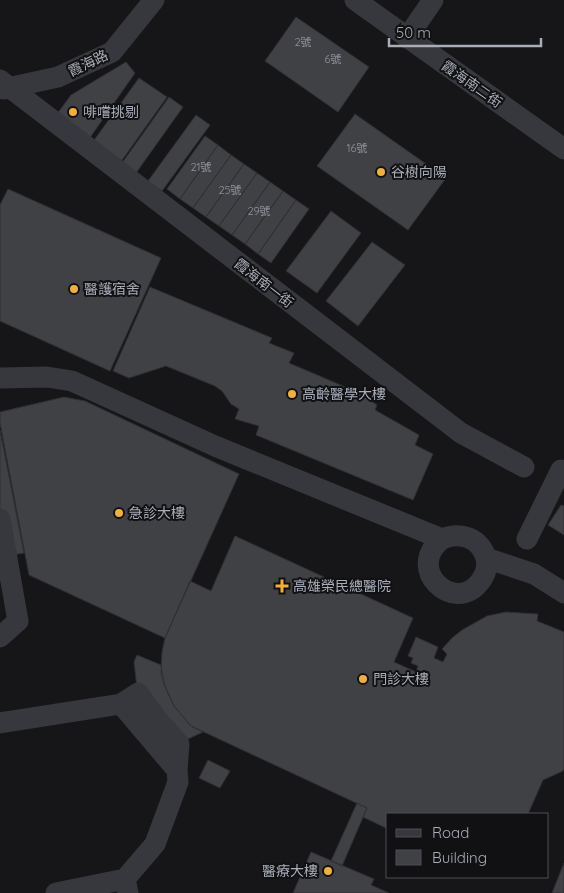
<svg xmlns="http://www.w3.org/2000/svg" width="564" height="893" font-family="Quicksand,'Noto Sans TC',sans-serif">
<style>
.building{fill:#404145;stroke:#303034}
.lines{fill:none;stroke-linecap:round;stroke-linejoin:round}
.minor{stroke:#37383d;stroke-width:21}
.poi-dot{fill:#f2b134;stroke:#111113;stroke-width:2}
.labels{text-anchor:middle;stroke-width:4;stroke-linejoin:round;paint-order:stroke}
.number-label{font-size:11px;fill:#8e929b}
.street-label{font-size:14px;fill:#a8adb8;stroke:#111113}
.poi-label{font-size:14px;fill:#a8adb8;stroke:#111113;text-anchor:start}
</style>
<rect width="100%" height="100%" fill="#161618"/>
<path class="building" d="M296 17 369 67 338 112 265 61Z
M126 62 135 73 89 139 57 114 71 95Z
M139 78 167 97 120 163 92 143Z
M169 97 183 107 136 173 122 163Z
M355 114 446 178 408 230 317 166Z
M196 115 210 125 162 191 148 181Z
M205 136 218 145 180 199 167 189Z
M218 145 231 155 193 208 180 199Z
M231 155 244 164 206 217 193 208Z
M244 164 257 173 219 226 206 217Z
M257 173 270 182 232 235 219 226Z
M270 182 283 191 245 244 232 235Z
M8 189 161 258 110 371 0 321V205Z
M283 191 296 200 258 254 245 244Z
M296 200 309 209 271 263 258 254Z
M331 211 361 233 317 293 286 271Z
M372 242 405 265 358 326 326 301Z
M150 287 272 338 269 343 294 353 289 363 357 392 377 405 375 410 419 435 415 445 433 454 413 500 256 435 259 426 235 419 239 409 231 404 222 391 215 386 166 366 129 378 113 371Z
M64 397 85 401 239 474 165 638 29 575 0 423V412Z
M0 430 24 553 0 557Z
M561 505 564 506V535L548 525Z
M235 536 413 618 394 662 416 672 418 666 411 663 413 658 408 656 416 637 438 647 434 658 443 662 447 654 442 649 452 638 462 630 487 616 506 612 538 614 537 621 564 632V768L563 771 543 780 528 814H388V829L363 817 367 808 191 726 174 706 167 691 161 674 162 652 165 638 190 581 211 591Z
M137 655 161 665 164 684 174 706 191 726 203 732 171 747 137 688 134 662Z
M208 760 230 771 220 788 199 778Z
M357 803 367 808 342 866 331 861Z
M311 852 374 879 371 885 389 893H293Z
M564 863V893H552Z"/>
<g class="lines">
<path class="minor" d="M355 0 564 149
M407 38 433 0
M0 80 461 433 524 467
M3 89 58 77 112 52 154 0
M0 378 47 377 72 381 215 446 442 539C461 531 480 538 486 558L534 574 564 593
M0 519 18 621 0 637
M442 539C404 569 454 614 479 583 485 576 488 567 486 558
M527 539 561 470 564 472
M121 704 177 770 178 782 155 844 125 879
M0 723 121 704 138 693 156 718 179 744 177 770
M56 893 125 879 128 893"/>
</g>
<g class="poi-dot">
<circle cx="73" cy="112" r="5"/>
<circle cx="381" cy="172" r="5"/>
<circle cx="74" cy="289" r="5"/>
<circle cx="292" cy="394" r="5"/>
<circle cx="119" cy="513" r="5"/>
<path d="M279.5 578.5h5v5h5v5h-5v5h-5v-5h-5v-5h5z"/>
<circle cx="363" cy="679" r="5"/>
<circle cx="328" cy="871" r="5"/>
</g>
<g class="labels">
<g class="number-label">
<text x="303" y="46">2號</text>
<text x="333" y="63">6號</text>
<text x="357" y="152">16號</text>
<text x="201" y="171">21號</text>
<text x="230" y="194">25號</text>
<text x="259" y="215">29號</text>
</g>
<g class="street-label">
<text transform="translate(88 63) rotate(-26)" y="5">霞海路</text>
<text transform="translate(472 84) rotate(35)" y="5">霞海南二街</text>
<text transform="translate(264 283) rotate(38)" y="5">霞海南一街</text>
</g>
<g class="poi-label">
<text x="83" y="117">啡嚐挑剔</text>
<text x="391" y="177">谷樹向陽</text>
<text x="84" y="294">醫護宿舍</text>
<text x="302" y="399">高齡醫學大樓</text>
<text x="129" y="518">急診大樓</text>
<text x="293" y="591">高雄榮民總醫院</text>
<text x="373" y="684">門診大樓</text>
<text x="318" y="876" text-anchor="end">醫療大樓</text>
</g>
</g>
<rect x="386" y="813" width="162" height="65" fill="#111113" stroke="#4d4f55"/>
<rect x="396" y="829" width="25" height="8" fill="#37383d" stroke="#4d4f55"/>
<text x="432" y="838" font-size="15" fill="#a8adb8">Road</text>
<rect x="396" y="850" width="25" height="15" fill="#404145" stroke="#4d4f55"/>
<text x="432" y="863" font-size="15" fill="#a8adb8">Building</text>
<path d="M389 38v8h152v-8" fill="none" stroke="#a8adb8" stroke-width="2.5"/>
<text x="396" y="38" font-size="15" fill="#a8adb8" stroke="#111113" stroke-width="4" paint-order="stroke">50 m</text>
</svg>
